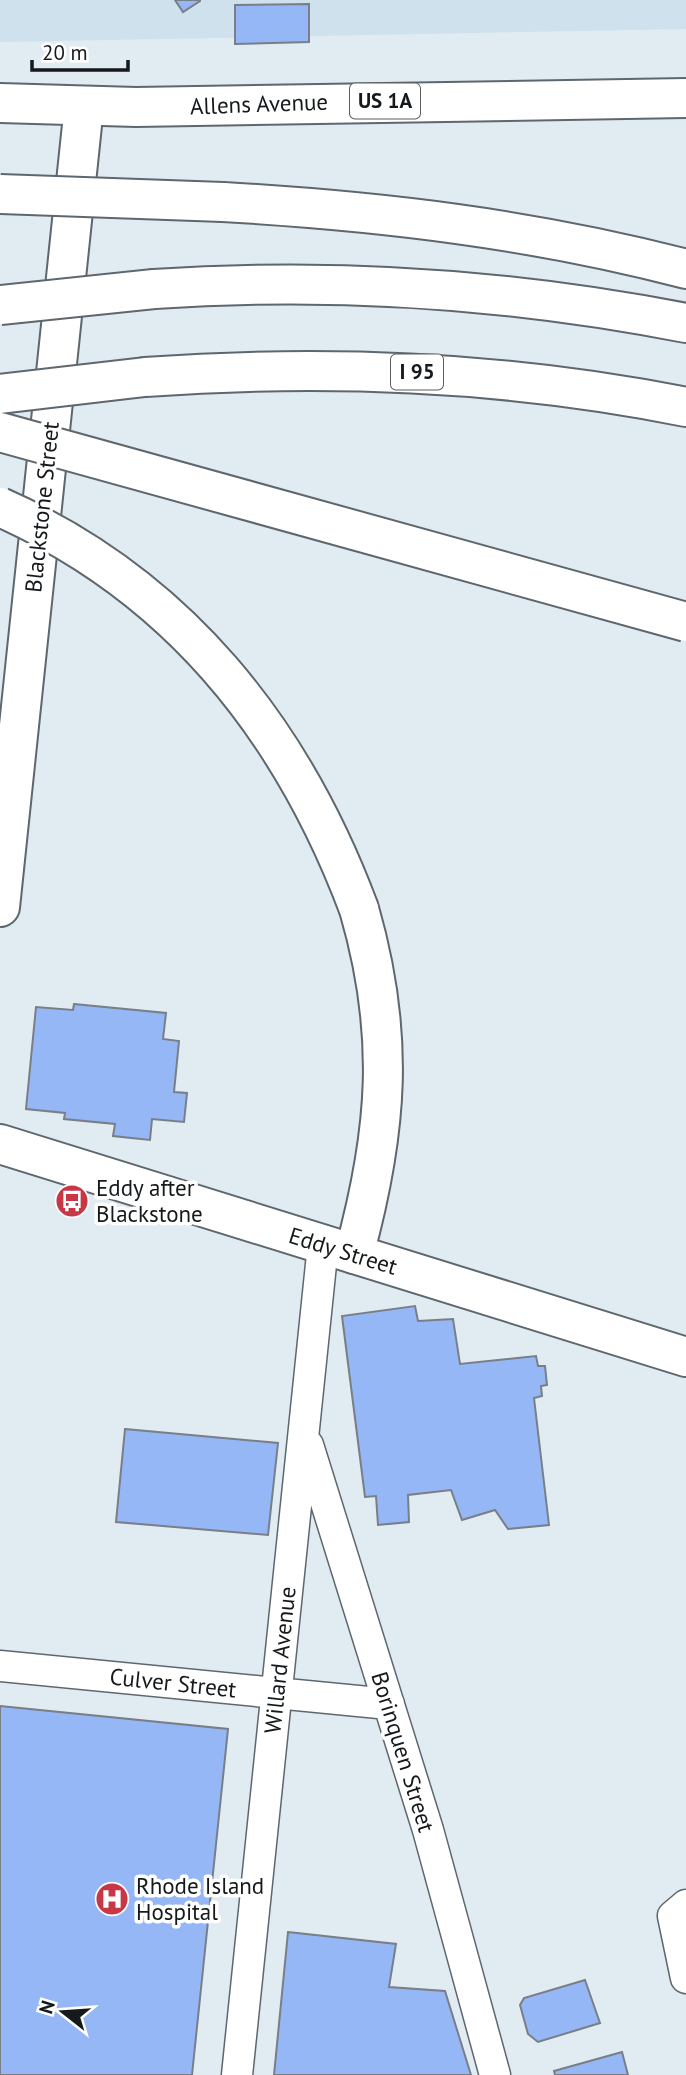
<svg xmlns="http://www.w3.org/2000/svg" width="686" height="2075" font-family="'PT Sans',sans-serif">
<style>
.built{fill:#cee1ec}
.building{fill:#95b7f6;stroke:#797e87;stroke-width:2}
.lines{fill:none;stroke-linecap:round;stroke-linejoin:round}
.street-casing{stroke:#5e676d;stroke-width:33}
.secondary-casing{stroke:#5e676d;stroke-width:42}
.primary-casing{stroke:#5e676d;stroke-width:42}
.highway-casing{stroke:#5e676d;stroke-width:42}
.street{stroke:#fff;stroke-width:30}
.secondary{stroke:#fff;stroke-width:38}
.primary{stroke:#fff;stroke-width:38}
.highway{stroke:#fff;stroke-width:38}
.highway-bridge-casing{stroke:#5e676d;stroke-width:42;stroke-linecap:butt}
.highway-bridge{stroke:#fff;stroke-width:38}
.labels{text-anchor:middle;stroke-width:7;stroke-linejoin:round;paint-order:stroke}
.shield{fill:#fff;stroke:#5b5e5f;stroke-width:2}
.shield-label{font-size:21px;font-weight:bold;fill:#15191b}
.street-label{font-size:23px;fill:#15191b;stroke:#fff}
.poi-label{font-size:23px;fill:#15191b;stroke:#fff;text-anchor:start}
</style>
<rect width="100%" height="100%" fill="#e0ebf2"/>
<path class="built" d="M0 0H686V29L0 42Z"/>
<path class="building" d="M175 0H200V1L183 12Z
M309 4V42L235 44V5Z
M74 1004 166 1013 163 1039 179 1041 174 1092 187 1093 184 1122 152 1119 150 1140 113 1136 115 1124 64 1119 65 1113 26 1109 36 1007 73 1010Z
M415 1306 418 1321 453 1319 460 1364 536 1356 538 1366H545L547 1385 541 1386 542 1396 534 1398 549 1525 508 1529 495 1510 462 1520 451 1490 408 1495 409 1522 378 1525 376 1496 365 1497 342 1316Z
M125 1429 278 1443 268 1535 116 1522Z
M0 1706 228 1729 192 2075H0Z
M288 1932 396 1944 389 1987 445 1991 471 2075H274Z
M585 1980 600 2023 538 2042 528 2034 520 2005 524 1998Z
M622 2052 628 2075H555L554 2071Z"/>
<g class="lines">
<defs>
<path id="street" d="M308 1445 428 1830 495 2075
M0 1666 389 1704
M686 1905 673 1916 686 1978
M237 2075 323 1245"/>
<path id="secondary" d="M0 907 84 106"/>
<path id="primary" d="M0 103 136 107 686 98
M0 1144 686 1357"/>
<path id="highway" d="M223 202C379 211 534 229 686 269
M154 289C332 277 512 289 686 323
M145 377C328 364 507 371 686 407
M354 1254C388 1130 395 1033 359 909"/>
</defs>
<use href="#street" class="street-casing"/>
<use href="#secondary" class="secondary-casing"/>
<use href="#primary" class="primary-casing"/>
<use href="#highway" class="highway-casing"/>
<use href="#street" class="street"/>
<use href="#secondary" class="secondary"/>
<use href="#primary" class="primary"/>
<use href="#highway" class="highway"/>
<defs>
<path id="highway-bridge" d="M0 194 223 202
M0 305 154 289
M0 394 145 377
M0 432 686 622
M0 507C178 586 292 730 359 909"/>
</defs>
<use href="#highway-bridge" class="highway-bridge-casing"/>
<use href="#highway-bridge" class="highway-bridge"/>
</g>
<defs>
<symbol id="bus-disc" viewBox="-11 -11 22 22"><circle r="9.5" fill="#c73745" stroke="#fff"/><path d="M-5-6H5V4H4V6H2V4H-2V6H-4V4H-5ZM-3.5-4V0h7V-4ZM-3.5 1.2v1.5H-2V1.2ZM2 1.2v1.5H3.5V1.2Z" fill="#fff"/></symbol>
<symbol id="hospital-disc" viewBox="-11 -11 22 22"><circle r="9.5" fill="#c73745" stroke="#fff"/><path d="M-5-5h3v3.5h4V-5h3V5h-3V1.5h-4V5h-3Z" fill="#fff"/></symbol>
</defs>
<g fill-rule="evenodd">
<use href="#bus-disc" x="53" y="1182" width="38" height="38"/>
<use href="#hospital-disc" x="93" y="1880" width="38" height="38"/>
</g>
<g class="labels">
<g class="shield">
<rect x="350" y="83.5" width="70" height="35" rx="5"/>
<rect x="391" y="354.5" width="52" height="35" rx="5"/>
</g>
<g class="shield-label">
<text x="385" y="108">US 1A</text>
<text x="417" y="379">I 95</text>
</g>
<g class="street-label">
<text transform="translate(259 104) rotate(-2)" y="8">Allens Avenue</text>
<text transform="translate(42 507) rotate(-84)" y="8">Blackstone Street</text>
<text transform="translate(343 1251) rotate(17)" y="8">Eddy Street</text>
<text transform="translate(280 1660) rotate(-84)" y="8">Willard Avenue</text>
<text transform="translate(173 1683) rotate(6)" y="8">Culver Street</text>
<text transform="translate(403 1752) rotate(73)" y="8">Borinquen Street</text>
</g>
<g class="poi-label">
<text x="96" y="1196">Eddy after<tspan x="96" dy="26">Blackstone</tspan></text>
<text x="136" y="1894">Rhode Island<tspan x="136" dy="26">Hospital</tspan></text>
</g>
</g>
<g transform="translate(63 2012) rotate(287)" stroke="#ffffff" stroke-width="5" paint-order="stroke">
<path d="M0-5L12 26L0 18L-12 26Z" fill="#15191b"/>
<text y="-10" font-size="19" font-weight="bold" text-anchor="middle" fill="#15191b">N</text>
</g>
<path d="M32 60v10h96v-10" fill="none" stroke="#15191b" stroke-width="3.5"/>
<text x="42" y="60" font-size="21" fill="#15191b" stroke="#ffffff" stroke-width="5" paint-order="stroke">20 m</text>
</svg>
